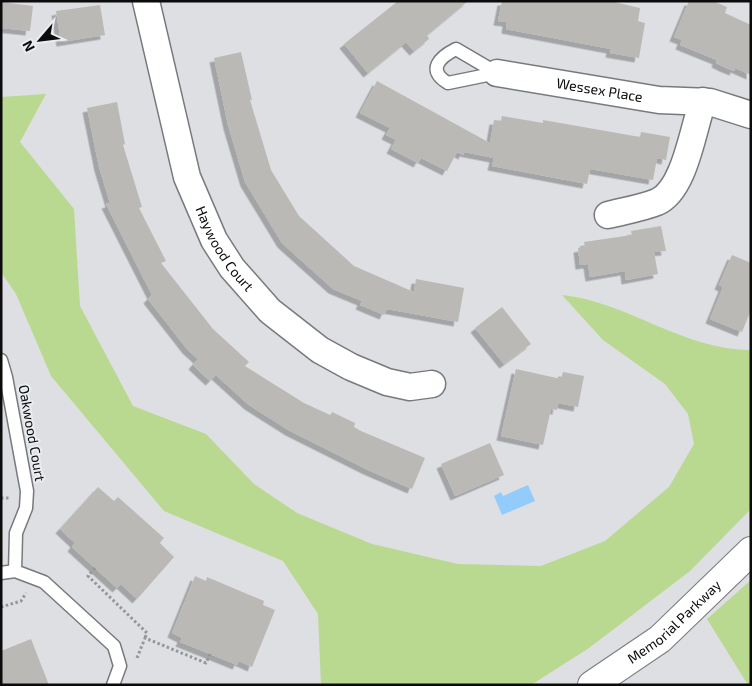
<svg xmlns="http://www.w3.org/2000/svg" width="752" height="686" font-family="'Exo 2',sans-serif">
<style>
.green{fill:#b8d98f}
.water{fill:#93ccfa}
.building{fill:#bbb9b5;filter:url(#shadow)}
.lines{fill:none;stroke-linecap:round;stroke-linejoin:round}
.lane-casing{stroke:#777a7d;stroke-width:15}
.street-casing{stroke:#777a7d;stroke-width:29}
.secondary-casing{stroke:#777a7d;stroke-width:30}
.path{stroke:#959699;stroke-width:3;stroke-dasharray:2.5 2.5;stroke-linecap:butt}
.lane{stroke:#fff;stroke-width:12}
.street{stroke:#fff;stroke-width:26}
.secondary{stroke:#fff;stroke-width:28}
.labels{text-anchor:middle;stroke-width:4;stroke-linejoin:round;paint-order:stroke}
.street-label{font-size:14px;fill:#0b0b0c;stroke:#eaedf0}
</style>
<defs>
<filter id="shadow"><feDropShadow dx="-4.5" dy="4.5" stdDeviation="0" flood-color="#0004"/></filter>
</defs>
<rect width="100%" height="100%" fill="#dddfe3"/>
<path class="green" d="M46 94 20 142 74 209 80 306 133 406 206 434 254 484 297 513 372 544 458 564 541 566 605 541 669 487 694 444 688 414 665 384 603 340 562 295C628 302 683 350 751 350V509L690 571 589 648 531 685H321L318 614 283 561 164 511 51 376 16 294 1 272V97Z
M751 580V685H748L707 619Z"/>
<path class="water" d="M528 485 535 501 502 515 494 496 501 492 503 496Z"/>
<path class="building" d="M398 1H468L427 35 429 39 414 51 406 42 368 73 344 44Z
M502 1H610L640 8 638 21 645 23 639 58 610 53 611 49 506 29 507 22 498 21Z
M689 1H713L727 7 725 13 751 25V75L735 68 734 71 724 67 716 63 717 60 680 45 682 40 674 37Z
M1 2 33 6 30 31 1 28Z
M100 5 105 35 61 42 56 11Z
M241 52 252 100H250L271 170 299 216 354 266 414 292 416 279 464 288 458 322 387 309 384 315 360 305 362 301 333 289 282 243 245 182 228 125 214 58Z
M377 81 490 143 494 120 501 121 502 116 543 123V120L640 137 641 132 670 137 666 160 657 158 653 180 590 169 587 184 492 166 494 158 464 152 463 155 457 152 447 171 421 158 418 163 391 149 396 140 386 135 390 128 360 113Z
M117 102 125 144 123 145 142 207 139 208 166 261 161 263 213 329 249 362 245 366 304 403 330 415 332 412 355 423 354 427 361 431 425 458 412 489 368 470 290 431 249 405 216 375 210 381 193 365 198 359 187 349 148 299 152 295 106 204 110 203 99 167 87 108Z
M661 226 666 251 654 252 658 274 626 280 625 271 590 277 588 264 580 265 578 248 585 247 584 242 632 235 631 231Z
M732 255 751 263V310L742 332 710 319 723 287 719 285Z
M502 307 531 344 504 364 475 328Z
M516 369 561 379 563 372 584 376 578 407 558 403 557 410 551 409 543 445 501 436Z
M490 443 504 475 455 496 441 464Z
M98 487 114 501 118 497 164 538 160 543 174 557 137 599 121 584 117 588 72 547 75 543 60 529Z
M195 576 206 581 207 577 264 601 263 605 275 610 252 667 239 661 237 665 210 654 180 642 182 638 172 633Z
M31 639 49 685H1V651Z"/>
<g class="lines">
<defs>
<path id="lane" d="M456 49 497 73 448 83C426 70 440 57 456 49Z
M1 360 6 377 27 491 26 508 16 533 15 571
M1 573 15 571 44 582 114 646 120 666 113 685"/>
<g id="street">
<path id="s1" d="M146 1 187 177 214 240 232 268 270 311 320 350 351 367 387 382 410 387 432 384"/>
<path id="s2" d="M497 73 659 100 710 102 751 115"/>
<path d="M608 215C624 211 642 208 657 202 685 190 693 128 703 101"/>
</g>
<g id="secondary">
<path id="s3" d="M592 685 660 639 751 551"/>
</g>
</defs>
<use href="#lane" class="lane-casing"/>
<use href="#street" class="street-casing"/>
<use href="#secondary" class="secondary-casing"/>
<path class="path" d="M1 498H11
M95 568 88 576 147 633 145 638
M1 607 21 601 26 593
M137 658 145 638 206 663 210 654"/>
<use href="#lane" class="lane"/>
<use href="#street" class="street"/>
<use href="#secondary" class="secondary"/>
</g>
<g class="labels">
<g class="street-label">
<text dy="5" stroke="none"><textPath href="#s2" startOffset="104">Wessex Place</textPath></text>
<text dy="5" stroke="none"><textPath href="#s1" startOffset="262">Haywood Court</textPath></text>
<text transform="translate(32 433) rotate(80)" y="5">Oakwood Court</text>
<text dy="5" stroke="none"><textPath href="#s3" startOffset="104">Memorial Parkway</textPath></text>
</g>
</g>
<rect width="752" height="686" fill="none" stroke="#0b0b0c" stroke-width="5"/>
<g transform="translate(40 40) rotate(242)" stroke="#eaedf0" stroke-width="4" paint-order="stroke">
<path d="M0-4L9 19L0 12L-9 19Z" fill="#0b0b0c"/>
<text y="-8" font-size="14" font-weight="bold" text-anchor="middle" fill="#0b0b0c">N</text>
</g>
</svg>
